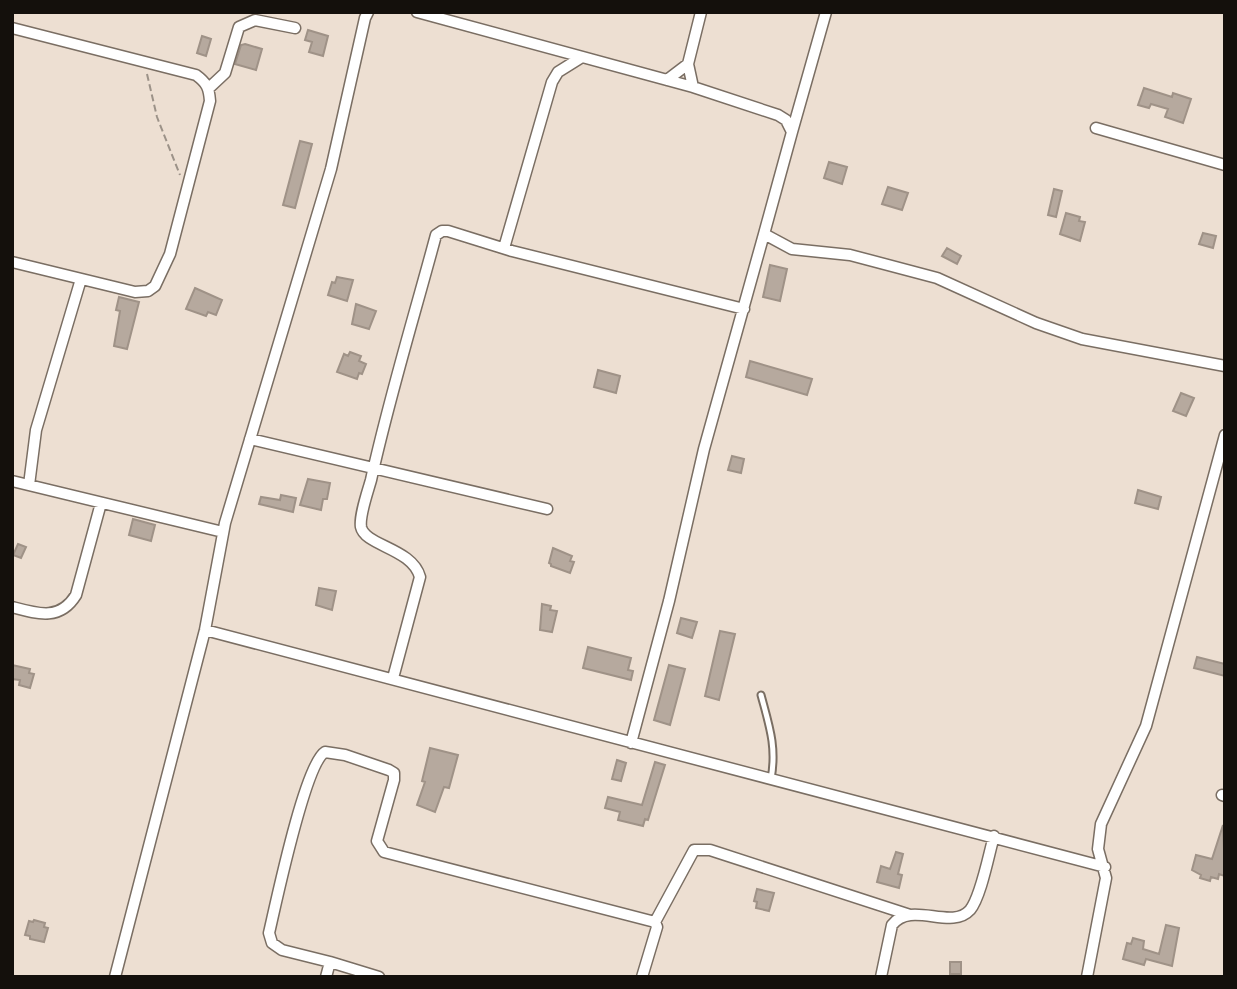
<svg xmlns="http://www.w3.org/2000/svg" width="1237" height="989" font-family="'Sofia Sans Condensed',sans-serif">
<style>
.building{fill:#b6a99e;stroke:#9f9287;stroke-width:2}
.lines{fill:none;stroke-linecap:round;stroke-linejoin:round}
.lane-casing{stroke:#7a6e63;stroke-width:9}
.street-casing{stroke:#7a6e63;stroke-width:13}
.path{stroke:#9c9288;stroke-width:2;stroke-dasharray:7 3.5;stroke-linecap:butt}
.lane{stroke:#fff;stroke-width:5}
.street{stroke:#fff;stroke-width:10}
</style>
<rect width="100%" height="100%" fill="#eddfd2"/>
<path class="building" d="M308 30 328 36 323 56 309 52 312 42 305 40Z
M202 36 211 39 206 56 197 53Z
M245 44 262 49 256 70 235 64 241 45Z
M1144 88 1172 97 1173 93 1191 99 1183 123 1165 117 1168 109 1151 104 1149 108 1138 105Z
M300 141 312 144 295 208 283 205Z
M829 162 847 167 842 184 824 178Z
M888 187 908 193 902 210 882 204Z
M1054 189 1062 191 1056 217 1048 215Z
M1066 213 1080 217 1079 221 1085 222 1080 241 1060 234Z
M1203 233 1216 236 1213 248 1199 244Z
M947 248 961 256 957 264 942 256Z
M770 265 787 269 780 301 763 297Z
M337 277 353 280 347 301 328 295 332 282 335 283Z
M195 288 222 300 216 315 208 312 206 316 186 309Z
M119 297 139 302 127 349 114 346 120 311 116 310Z
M356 304 376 311 369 329 352 324Z
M350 352 361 356 359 361 366 364 362 374 359 373 357 379 337 372 344 354 348 356Z
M750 361 812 379 807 395 746 377Z
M598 370 620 376 616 393 594 387Z
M1181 393 1194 398 1186 416 1173 411Z
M732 456 744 459 741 473 728 470Z
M308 479 330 483 327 499H323L321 510 300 505Z
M1138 490 1161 497 1158 509 1135 503Z
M281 495 296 498 293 512 259 504 261 497 280 500Z
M133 519 155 525 151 541 129 535Z
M18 544 26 547 21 558 13 555Z
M553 548 572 556 570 561 574 562 570 573 551 566V564L549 563Z
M319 588 336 591 332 610 316 605Z
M542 604 551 606 550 610 557 611 552 632 540 630Z
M681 618 697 622 692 638 677 633Z
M720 631 735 634 719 700 705 696Z
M588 647 631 658 628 670 633 671 631 680 583 668Z
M1197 657 1225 664V676L1194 668Z
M12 665 30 669 29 673 34 674 30 688 19 685 20 680 12 679Z
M669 665 685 669 670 725 654 720Z
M430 748 458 755 449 788 444 787 435 812 417 805 425 782 422 781Z
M617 760 626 763 621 781 612 779Z
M655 762 665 765 648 820 645 819 643 826 618 820 620 812 605 808 608 797 642 805Z
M1223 825 1225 876 1219 874 1218 879 1211 877 1210 881 1200 878 1201 875 1192 870 1196 855 1212 859Z
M896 852 903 854 898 874 902 875 899 888 877 882 881 866 890 869Z
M757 889 774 893 769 911 756 908 757 902 754 901Z
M34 920 45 923 44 927 48 928 44 942 30 939V936L25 935 29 921 33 922Z
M1166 925 1179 928 1172 966 1146 959 1144 965 1123 959 1127 943 1131 944 1133 938 1144 941 1143 949 1159 954Z
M950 962H961V974H950Z"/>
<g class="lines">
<defs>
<path id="lane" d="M761 695C769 725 777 747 771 779"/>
<path id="street" d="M417 12 693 87 778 115 786 120 792 132 764 234 792 249 850 255 937 278 1036 323 1082 339 1225 366
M12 28 196 75C207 83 209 88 210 101L170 254 155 286 148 291 135 292 12 262
M667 80 688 64
M693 87 688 64 701 12
M209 88 225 73 239 27 255 20 295 28
M1096 128 1225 165
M792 132 826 12
M504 248 552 82 558 72 582 57
M250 439 547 509
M12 481 223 532
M29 485 36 430 81 279
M12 607C38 614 60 621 76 595L101 503
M205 630 1105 867
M393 678 420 577C412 548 365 546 361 527 359 516 368 491 371 480 389 398 414 317 436 235L442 231H448L512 251 744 309
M631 743 669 601 704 449 764 234
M1222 795 1225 796
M655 922 694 850H710L910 915
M330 962 379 977
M115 977 205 630 225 523 331 169 365 18 368 12
M326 977 330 962 282 950 272 943 269 933C276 903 305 764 325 752L345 755 389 770 394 773V780L377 841 384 852 655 922 657 927 642 977
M881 977 892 925C911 900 951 931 970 910 981 897 989 853 994 836
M1087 977 1106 878 1098 849 1101 824 1146 726 1225 435"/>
</defs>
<use href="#lane" class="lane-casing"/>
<use href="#street" class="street-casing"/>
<path class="path" d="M147 74 157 117 180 175"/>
<use href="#lane" class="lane"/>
<use href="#street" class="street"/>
</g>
<rect width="1237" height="989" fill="none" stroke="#14100c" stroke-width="28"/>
</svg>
